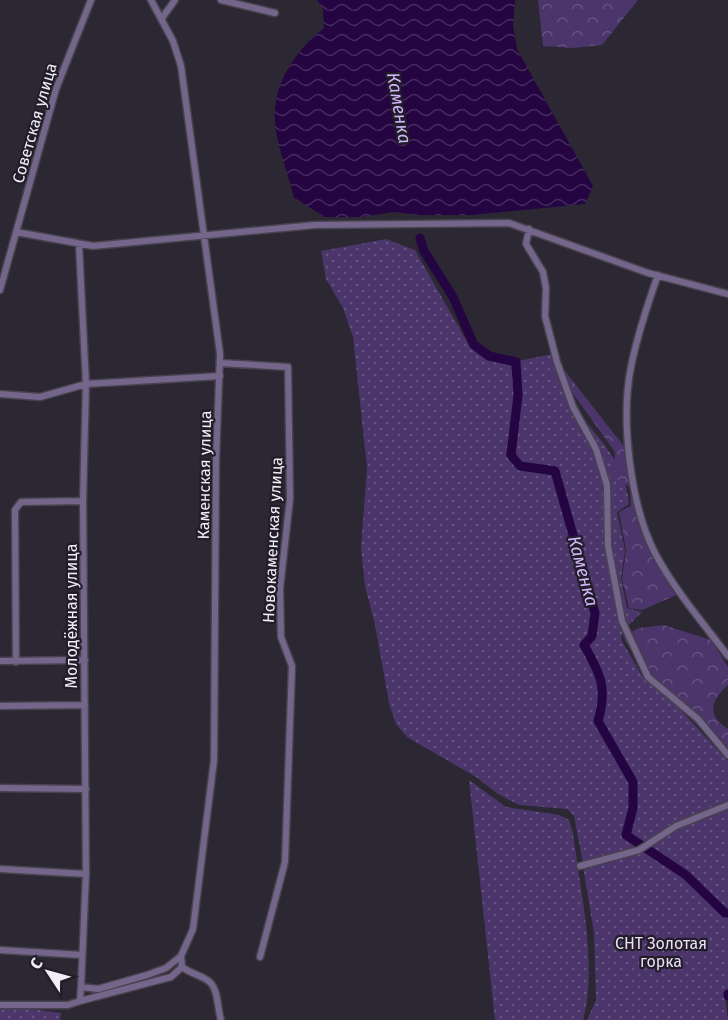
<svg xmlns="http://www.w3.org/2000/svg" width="728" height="1020" font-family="'Fira Sans',sans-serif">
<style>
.grass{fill:url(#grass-dots)}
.forest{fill:url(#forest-crowns)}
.water{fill:url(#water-waves)}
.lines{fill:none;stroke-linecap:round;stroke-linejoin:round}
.river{stroke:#240541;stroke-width:9}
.minor-casing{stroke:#47434e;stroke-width:9}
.minor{stroke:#73668a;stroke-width:6}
.labels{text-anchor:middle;stroke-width:4.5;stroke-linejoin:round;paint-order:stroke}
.street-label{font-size:16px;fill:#f1eef7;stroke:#221d29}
.park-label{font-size:16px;fill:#e8e0f7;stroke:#221d29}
.water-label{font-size:18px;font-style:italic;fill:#ceb5f8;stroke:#221d29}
</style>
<defs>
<pattern id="grass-dots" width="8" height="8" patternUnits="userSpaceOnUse" patternTransform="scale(1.5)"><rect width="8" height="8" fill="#4b356b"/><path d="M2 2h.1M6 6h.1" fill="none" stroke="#655381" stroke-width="1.8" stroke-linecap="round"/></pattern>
<pattern id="forest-crowns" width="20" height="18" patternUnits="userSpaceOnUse" patternTransform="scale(1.5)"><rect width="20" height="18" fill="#4b356b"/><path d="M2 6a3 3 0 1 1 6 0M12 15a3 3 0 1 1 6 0" fill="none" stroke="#655381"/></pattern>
<pattern id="water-waves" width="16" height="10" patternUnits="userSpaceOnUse" patternTransform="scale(1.5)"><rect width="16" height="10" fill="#240541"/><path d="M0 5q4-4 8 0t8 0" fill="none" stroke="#442a5d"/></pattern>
</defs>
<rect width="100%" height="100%" fill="#2b2733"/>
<path class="grass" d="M386 239 415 250 470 347 488 360 511 365 515 395 506 455 519 469 553 473 593 612 589 634 581 645C598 673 607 688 596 721L632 782 631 808 624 835 637 845 629 850 583 863 574 816 567 809 519 805 498 794 476 777 407 737 396 724 389 703 375 625 365 586 361 547 367 468 353 337 343 308 326 279 321 251Z
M553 354C556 365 558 380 563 390 586 429 626 456 629 504L617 512 625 550 621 578 627 608 642 612 623 631 621 639 642 676 677 706 728 761V911L687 874 627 835 634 809 636 781 623 762 601 721C611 688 603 674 586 646L594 637 598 614 557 470 546 465 522 463 514 453 521 393 518 361Z
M469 780 506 807 559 815 569 820 573 833C580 890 598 965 583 1020H495Z
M645 852 684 877 724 914 728 913V990L725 996 728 1020H587L596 1000 594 933 583 867Z
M0 1005 61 1013 60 1020H0Z"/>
<path class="forest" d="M538 0H638L602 45 573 48 543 46Z
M556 365 565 371 626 449 638 522 657 561 679 594 642 610 629 608 622 579 626 550 619 512 631 506 630 487 614 477 615 452 564 381 553 387 549 371 551 366Z
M664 625 711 640 728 667V685C711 700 706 715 728 729V748L708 724 644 673 623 636 639 628Z"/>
<path class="water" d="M317 0H515L513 25 517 49 593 186 585 204 472 215H418L394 212 360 217H325L294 198C289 174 276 145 275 122 272 84 296 50 324 28L323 9Z"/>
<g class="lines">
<path class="river" d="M420 238 424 251 453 297 474 345 489 356 516 362 518 395 511 455 520 466 555 471 595 613 592 636 584 645C600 673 608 688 598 721L633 782V808L626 835 686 875 725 913H728
M728 994V996"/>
<defs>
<path id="minor" d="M221 0 275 13
M162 18 175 0
M529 229 526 244 543 272 546 288 545 316 557 362 573 407 596 449 607 485 608 546 622 621 648 677 698 719 728 755
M16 232 93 246 315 225 509 223 648 273 728 294
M658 275C647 306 637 336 631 367 620 421 631 508 656 555 676 592 704 624 728 656
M0 290 56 89 91 0
M220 363 288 367 290 498 280 589 281 637 292 666 285 862 260 957
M0 394 40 397 86 384 220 376
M0 661 85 660
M16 662 15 510 21 502 83 501
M0 706 85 705
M0 788 86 789
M580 866 639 850 676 826 728 805
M0 869 86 874
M0 950 82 955
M182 967C190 973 199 975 207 980 219 987 217 1008 221 1020
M81 987 98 989 147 975 166 968 181 956 193 929 214 760 216 460 220 354 181 66 173 41 151 0
M80 1001 171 977 182 967 181 956
M0 1005H68L80 1001 81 987 86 874 83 501 86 384 79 245"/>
</defs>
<use href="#minor" class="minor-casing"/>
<use href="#minor" class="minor"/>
</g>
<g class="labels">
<g class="street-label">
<text transform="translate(34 123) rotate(-74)" y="6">Советская улица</text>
<text transform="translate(204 475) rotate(-89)" y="6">Каменская улица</text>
<text transform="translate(272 540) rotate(-87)" y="6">Новокаменская улица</text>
<text transform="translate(71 616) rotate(-90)" y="6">Молодёжная улица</text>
</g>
<g class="park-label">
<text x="661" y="949">СНТ Золотая<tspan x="661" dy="18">горка</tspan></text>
</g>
<g class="water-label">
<text transform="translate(399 108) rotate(80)" y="6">Каменка</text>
<text transform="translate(583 571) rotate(75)" y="6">Каменка</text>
</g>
</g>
<g transform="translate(48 972) rotate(306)" stroke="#221d29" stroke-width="4.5" paint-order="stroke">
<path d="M0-4.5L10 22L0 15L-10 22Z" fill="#f1eef7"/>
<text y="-9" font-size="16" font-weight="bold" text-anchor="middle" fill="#f1eef7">С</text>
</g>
</svg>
